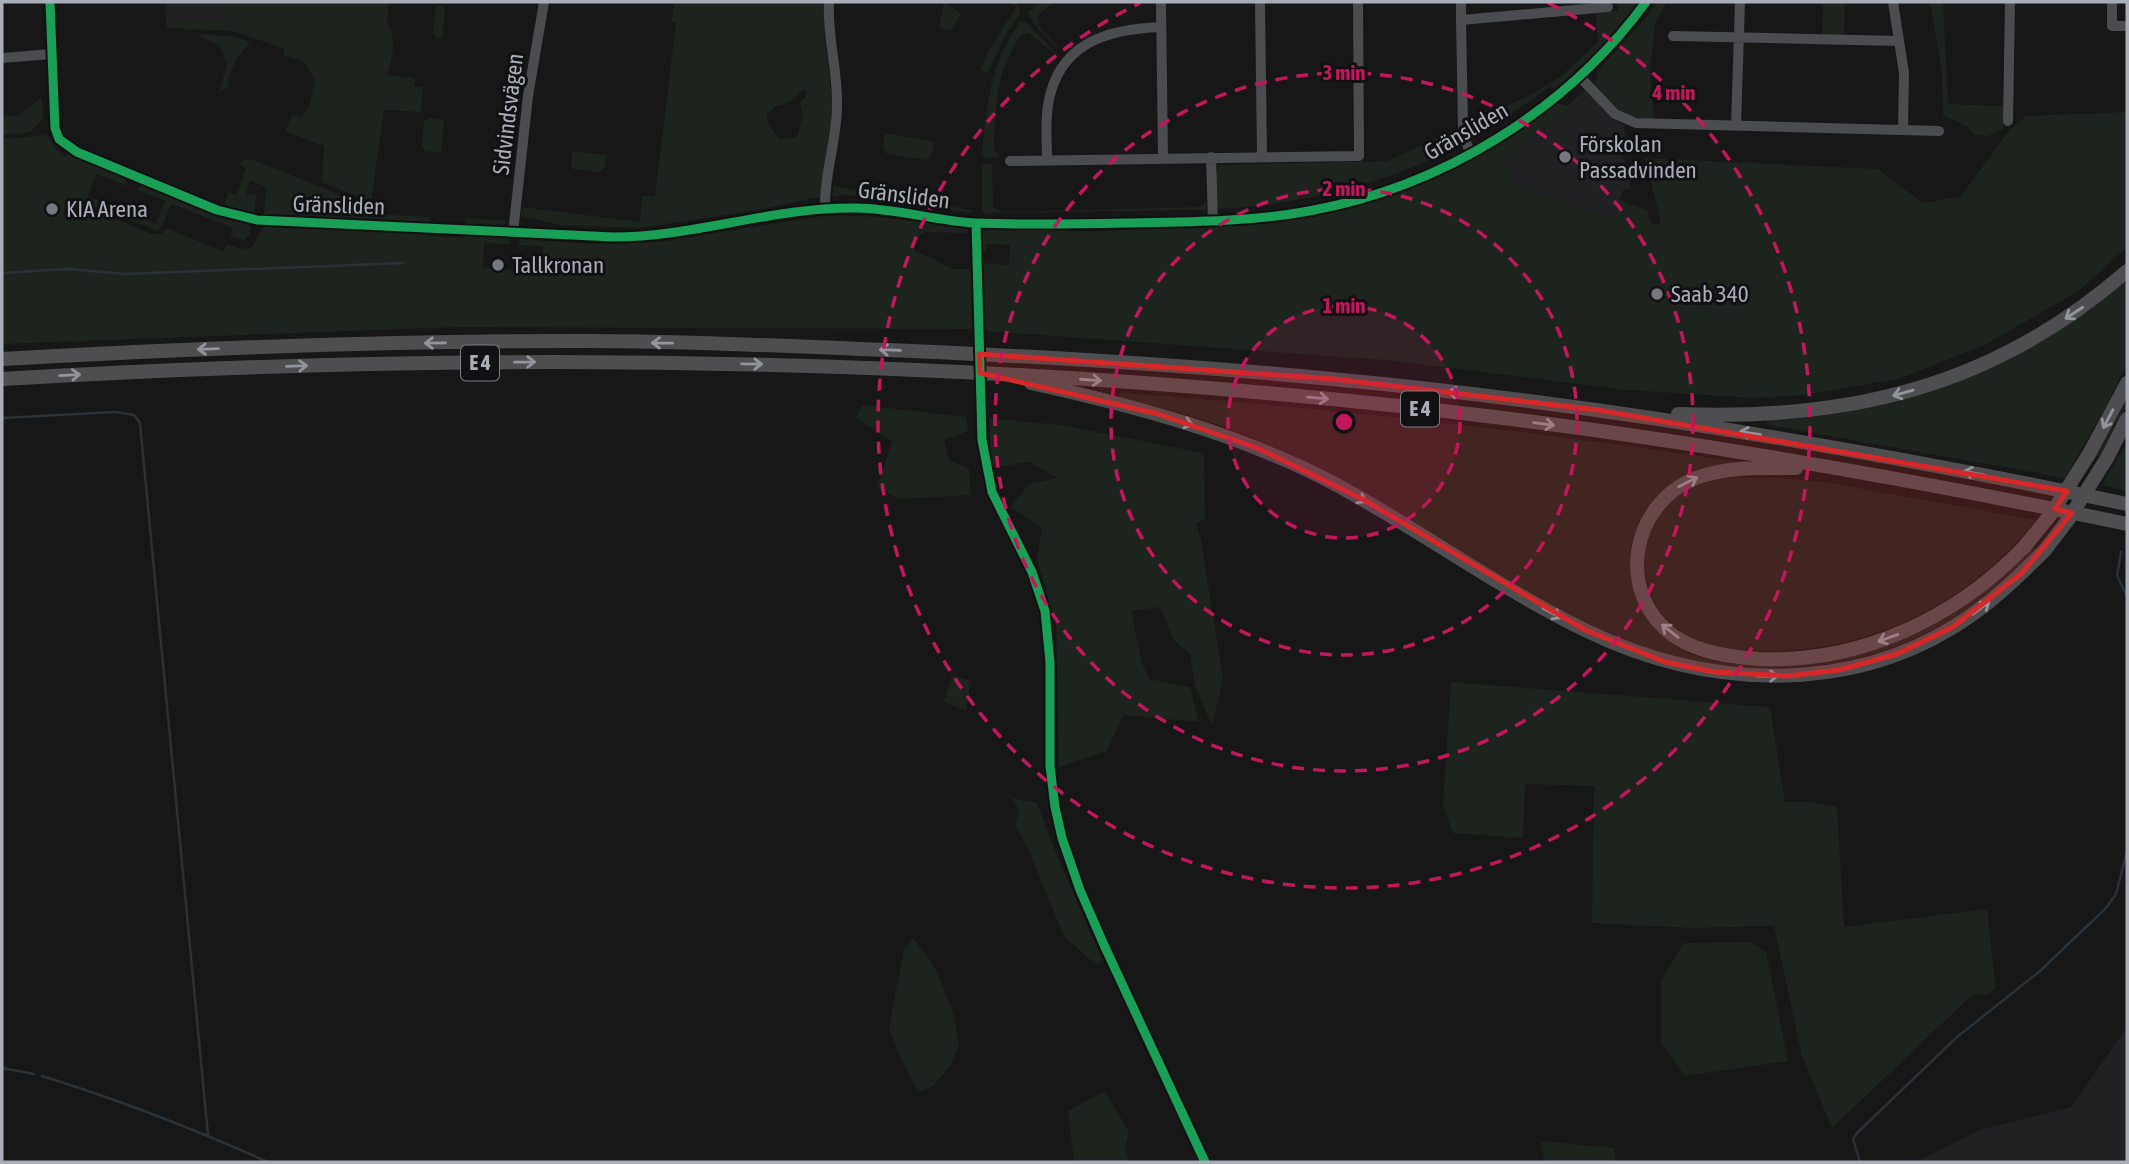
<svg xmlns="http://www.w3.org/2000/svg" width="2129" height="1164" font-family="'Asap Condensed',sans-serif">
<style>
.built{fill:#212123}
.green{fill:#1d241e;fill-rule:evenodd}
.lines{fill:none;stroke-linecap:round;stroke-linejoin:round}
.stream{stroke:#2a3239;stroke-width:2.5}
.minor{stroke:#4b4c50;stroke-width:10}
.highway{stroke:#4e4e51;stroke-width:14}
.minor-bridge{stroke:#4b4c50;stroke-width:10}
.highway-bridge{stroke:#4e4e51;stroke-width:14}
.cycleway-casing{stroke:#111113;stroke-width:13}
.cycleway{stroke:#1a9f57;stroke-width:9}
.oneway{stroke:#92959e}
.marked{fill:#d62828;fill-opacity:0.2;stroke:#d62828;stroke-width:5;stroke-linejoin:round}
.ring{fill:none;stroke:#c2185b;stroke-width:3.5;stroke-dasharray:12 9}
.poi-dot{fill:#757880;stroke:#111113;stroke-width:2.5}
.labels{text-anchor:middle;stroke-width:6;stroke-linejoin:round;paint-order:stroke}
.shield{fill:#111113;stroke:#7b7e86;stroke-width:2}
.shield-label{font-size:21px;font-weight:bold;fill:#a8adb8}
.street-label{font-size:23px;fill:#a8adb8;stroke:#111113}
.poi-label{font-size:23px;fill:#a8adb8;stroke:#111113;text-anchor:start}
.centre{fill:#c2185b;stroke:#111113;stroke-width:3.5}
.ring-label{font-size:21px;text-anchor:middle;font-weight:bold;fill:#c2185b;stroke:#111113;stroke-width:6;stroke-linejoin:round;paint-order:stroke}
</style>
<rect width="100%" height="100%" fill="#171717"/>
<path class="built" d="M165 2H229L230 20 166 21Z
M1590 94 1612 119 1623 124 1628 145 1621 148 1631 188 1623 190 1613 219 1519 186 1503 160Z
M2127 1027V1162H1915L1979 1130 2071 1107Z"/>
<path class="green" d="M229 2H389L387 22C397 36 393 59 387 75L415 78 414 86 423 87 421 112 384 110 371 202 322 182 324 146 285 131 292 115 301 116 309 107 315 80 304 62 284 55 283 48 233 31 167 28 166 21 229 20Z
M675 2H824L825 39 833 107 820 197 758 210 639 228 559 225 521 216 522 207 640 222 642 196H655L676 23 671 22ZM803 89 806 92V96L800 103 803 115 797 137 780 139 768 124 767 114 776 106C787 105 796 99 803 89Z
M944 2 961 14 951 30 939 28Z
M1009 2H1015L1019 5 1020 14 1005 36 989 70 987 72 980 71 988 52 1016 7Z
M1040 2H1055L1038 15 1039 26 1063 53C1051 41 1033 28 1028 12Z
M1617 2H1639C1616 34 1586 64 1555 89L1550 86 1528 103 1471 139 1468 123 1532 94 1561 76 1598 42 1596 13 1618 11Z
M1657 2H1667L1655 23 1650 73 1654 120C1622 118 1613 106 1594 83L1597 80V72L1646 18Z
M1823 2H1845L1844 35H1822Z
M1930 2H1943L1948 104 2003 106V129L1988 136 1975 135 1968 127 1943 115 1942 72Z
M436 5 445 6 442 39 436 38 433 33Z
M1021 21 1026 22 1062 59 1029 33 1021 35C996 73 995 105 994 150L1000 157 985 158 982 153C987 106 990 60 1021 21Z
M201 34 237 37 251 42C239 53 232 66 227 82L230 86 219 92 227 65 220 46 200 37Z
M1586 89 1590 94 1503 160 1519 186 1613 219 1619 200 1647 210 1652 225 1661 223 1645 158 1878 169 1923 203 1961 196 2008 132 2026 116 2127 112V247L2080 290 1985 345 1898 379 1804 395 1755 398 1626 390 1386 360 984 331 982 263 1009 265 1010 245 987 244 986 252H982L983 234 988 227 995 226V230H1034L1035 226C1065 235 1115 230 1147 229 1193 228 1240 227 1286 221 1386 208 1478 164 1557 103L1567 106Z
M42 97 43 119 30 132 2 135V117L17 116Z
M429 118 444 120 441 153 425 151 422 146 424 122Z
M1457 129 1460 146C1381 185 1307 203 1219 209 1215 197 1214 176 1219 165L1387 161Z
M885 133 934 142 932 154 926 160 887 154 883 148Z
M47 135 56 149 65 157 68 153 124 177 128 186 96 174 88 196 156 224 165 201 136 189 142 185 210 213 248 223 251 226 250 234 244 240 230 236 233 228 171 204 162 227 156 230 105 210V214L150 234H161L166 228 223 251 227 244C263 258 249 237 266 226L411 233 429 231V236L465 238 466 233 509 238V244L484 243 483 268 541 271 543 246 519 245V239L595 244 659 242 822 216C873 213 917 223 968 227L967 233 925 232 919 235 913 247 917 253 935 259 943 265 954 269H967L971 272 973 329 457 327 2 344V139Z
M573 151 607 155 605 167 599 172 573 169 571 164Z
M251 159 390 215 429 217V226L413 223 264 215 266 187 250 180 246 194 256 195 254 213 224 206 229 192 236 195 246 168 240 165 242 160Z
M985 164H992L993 206 1002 212 1200 207 1207 201 1206 210H1192L982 213V166Z
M833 186 972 210V213L849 195 833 196Z
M466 218 508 221 500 227 466 228Z
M2127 280V364L2107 404 2065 478 1768 425 1766 420C1899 416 2026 367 2127 280Z
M1119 393C1327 407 1533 431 1738 462V464C1714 465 1693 469 1673 483 1632 509 1618 566 1641 609 1649 624 1663 637 1677 647 1698 661 1729 664 1754 665 1835 669 1917 644 1981 594 1999 580 2015 563 2032 547L2037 548C2010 575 1984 599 1952 619 1843 685 1710 682 1597 628 1521 592 1452 542 1378 501 1318 466 1253 434 1186 414 1164 408 1142 403 1119 397Z
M2127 394C2127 416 2109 438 2099 456H2095Z
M862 405 966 417 968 431 944 440 949 460 969 469 971 495 899 499 877 487 892 441 856 418Z
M989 418 1061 425 1204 453 1205 519 1196 523 1201 540 1223 679 1212 726 1195 685 1190 654 1173 639 1160 607 1131 611 1142 663 1149 679 1190 687 1199 722 1123 715 1107 751 1059 767 1056 625 1037 559 1042 529 1011 507 1029 484 1057 478 1029 462 991 468Z
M2127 442V491L2102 485Z
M1737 477 1780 478 1824 482 2036 520C1969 602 1876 650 1769 651 1738 652 1703 647 1678 629 1661 617 1652 601 1647 581 1636 541 1661 499 1700 484 1712 480 1725 479 1737 477Z
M952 675 971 681 966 711 944 702Z
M1451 682 1770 707 1785 802 1800 801 1837 807 1844 927 1987 909 1996 989 1989 994 1971 996 1832 1128 1802 1056 1774 926 1694 928 1592 923 1594 786 1525 784 1523 838 1453 833 1443 806Z
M1012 798 1037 803 1056 853 1103 962 1096 965 1064 936 1028 849 1015 825 1019 810Z
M913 938 933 964 952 1009 959 1044 950 1066 933 1086 918 1092 901 1059 889 1028 904 949Z
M1752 942 1766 952 1788 1061 1685 1076 1661 1043V980L1684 943Z
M1105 1091 1129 1132 1125 1147 1129 1162H1074L1068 1111Z
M1540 1141 1614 1148 1616 1162H1545Z"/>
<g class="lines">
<path class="stream" d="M2 273 67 269 126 274 404 263
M2 418 115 412 134 415 140 423 208 1135
M2121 552 2117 576 2127 596
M2 1068 34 1074
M42 1076C120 1100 194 1129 268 1162
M1860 1162 1853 1139 1857 1133 1957 1037 2040 971 2106 908 2116 894 2127 851"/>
<path class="minor" d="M50 2 55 128 59 139 77 152 217 210 257 220 613 237C695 237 773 207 855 208 896 208 935 221 976 223 1026 225 1076 224 1126 223 1187 222 1249 222 1309 211 1442 187 1566 111 1646 2
M1161 2 1163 158
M1260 2 1262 157
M1461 2V20
M1893 2 1904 73 1903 130
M2112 2V26H2127
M1673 36 1899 41
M2 58 52 54
M1579 76 1615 114 1636 123 1939 131
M2008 121 2010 2
M1736 126 1740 2
M1471 154 1465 140 1463 128 1461 20 1608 7
M1211 157 1213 221
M1047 160C1047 142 1045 123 1048 105 1058 43 1107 29 1161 27
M1010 161 1359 156 1358 2
M825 208C824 174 837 140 837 105 838 71 827 37 829 2
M976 223 978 314
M513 233 528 96 544 2
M981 422C982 455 988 485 1002 515 1017 547 1037 575 1045 611 1058 675 1043 742 1055 807 1065 865 1093 921 1118 975 1147 1037 1176 1100 1205 1162"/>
<path class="highway" d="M2 359C195 348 388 341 581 341 674 341 768 345 860 349 1018 355 1175 364 1332 379 1599 404 1865 449 2127 504
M2 379C502 349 1005 357 1503 418 1713 444 1920 481 2127 524
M1031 383C1135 406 1238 433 1333 483 1419 529 1497 587 1585 630 1701 687 1842 696 1955 626 1989 605 2017 578 2045 550
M1678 414C1850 421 1995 386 2127 271
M2089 454 2127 383
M2107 458 2127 419
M1796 468C1763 468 1728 466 1696 478 1630 504 1615 594 1674 636 1699 653 1731 657 1760 659 1861 663 1956 618 2025 546"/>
<path class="minor-bridge" d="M978 314 981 422"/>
<path class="highway-bridge" d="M2025 546 2051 514 2089 454
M2045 550 2068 520 2107 458"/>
<defs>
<path id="cycleway" d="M50 2 55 128 59 139 77 152 217 210 257 220 613 237C695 237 773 207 855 208 896 208 935 221 976 223 1026 225 1076 224 1126 223 1187 222 1249 222 1309 211 1442 187 1566 111 1646 2
M976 223 982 440 992 492 1032 572 1045 611 1050 662V766L1055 807 1062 838 1080 890 1104 945 1205 1162"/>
</defs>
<use href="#cycleway" class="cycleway-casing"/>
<use href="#cycleway" class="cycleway"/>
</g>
<defs><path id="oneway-shaft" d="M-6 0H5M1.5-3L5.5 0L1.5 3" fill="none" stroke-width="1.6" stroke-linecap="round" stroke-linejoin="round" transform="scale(1.75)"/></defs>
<g class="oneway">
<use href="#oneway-shaft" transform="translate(2074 313) rotate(147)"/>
<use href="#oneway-shaft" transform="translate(435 343) rotate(179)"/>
<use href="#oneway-shaft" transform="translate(662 343) rotate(-179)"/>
<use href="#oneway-shaft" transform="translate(208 349) rotate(178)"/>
<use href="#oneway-shaft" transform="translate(890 350) rotate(-178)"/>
<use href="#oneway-shaft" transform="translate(525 362) rotate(-1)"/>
<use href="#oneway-shaft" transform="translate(752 364) rotate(1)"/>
<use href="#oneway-shaft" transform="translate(297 366) rotate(-2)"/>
<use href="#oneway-shaft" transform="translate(70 375) rotate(-3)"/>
<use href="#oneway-shaft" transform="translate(1091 380) rotate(4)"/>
<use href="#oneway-shaft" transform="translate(1458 393) rotate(-173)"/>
<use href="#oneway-shaft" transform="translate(1903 393) rotate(164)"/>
<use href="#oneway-shaft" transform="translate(1318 398) rotate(5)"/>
<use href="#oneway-shaft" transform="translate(2108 419) rotate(118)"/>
<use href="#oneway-shaft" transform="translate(1183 422) rotate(17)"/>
<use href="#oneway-shaft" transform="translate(1544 424) rotate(8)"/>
<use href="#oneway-shaft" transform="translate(1750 433) rotate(-171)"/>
<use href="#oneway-shaft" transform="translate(1974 473) rotate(-169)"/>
<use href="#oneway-shaft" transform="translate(1688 482) rotate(-27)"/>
<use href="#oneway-shaft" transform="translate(1357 497) rotate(29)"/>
<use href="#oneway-shaft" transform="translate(1981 608) rotate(-37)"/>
<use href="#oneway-shaft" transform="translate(1552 613) rotate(28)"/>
<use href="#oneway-shaft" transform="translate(1670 631) rotate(-142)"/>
<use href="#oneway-shaft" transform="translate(1888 638) rotate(160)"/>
<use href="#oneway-shaft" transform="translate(1768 676)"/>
</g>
<path class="marked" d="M979 354 1334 379 1598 410 2067 491 2055 509 2072 513 2022 573 1953 627 1897 654 1839 670 1788 676 1714 672 1665 662 1585 630 1364 500 1257 448 1158 414 980 373Z"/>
<circle cx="1344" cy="422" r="116" fill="#c2185b" fill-opacity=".12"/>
<g class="ring">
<circle cx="1344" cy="422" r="116"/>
<circle cx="1344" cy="422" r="233"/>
<circle cx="1344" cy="422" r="349"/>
<path d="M1548 3A466 466 0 1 1 1140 3"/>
</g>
<g class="poi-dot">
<circle cx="1565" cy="157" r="7"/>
<circle cx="52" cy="209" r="7"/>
<circle cx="498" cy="265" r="7"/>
<circle cx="1657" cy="294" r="7"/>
</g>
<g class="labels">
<g class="shield">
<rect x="461" y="345.5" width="38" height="35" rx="5"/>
<rect x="1401" y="391.5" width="38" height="35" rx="5"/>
</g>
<g class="shield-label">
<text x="480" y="370">E 4</text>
<text x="1420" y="416">E 4</text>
</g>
<g class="street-label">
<text transform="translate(508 114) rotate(-83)" y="8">Sidvindsvägen</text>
<text transform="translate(1466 131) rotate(-30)" y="8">Gränsliden</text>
<text transform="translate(904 195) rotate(7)" y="8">Gränsliden</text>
<text transform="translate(339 205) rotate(2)" y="8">Gränsliden</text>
</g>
<g class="poi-label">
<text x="1579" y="152">Förskolan<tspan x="1579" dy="26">Passadvinden</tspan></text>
<text x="66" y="217">KIA Arena</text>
<text x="512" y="273">Tallkronan</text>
<text x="1671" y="302">Saab 340</text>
</g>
</g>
<circle cx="1344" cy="422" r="10" class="centre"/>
<g class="ring-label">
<text x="1344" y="80">3 min</text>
<text x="1674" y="100">4 min</text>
<text x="1344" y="196">2 min</text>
<text x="1344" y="313">1 min</text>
</g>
<rect width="2129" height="1164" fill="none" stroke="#a8adb8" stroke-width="7"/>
</svg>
